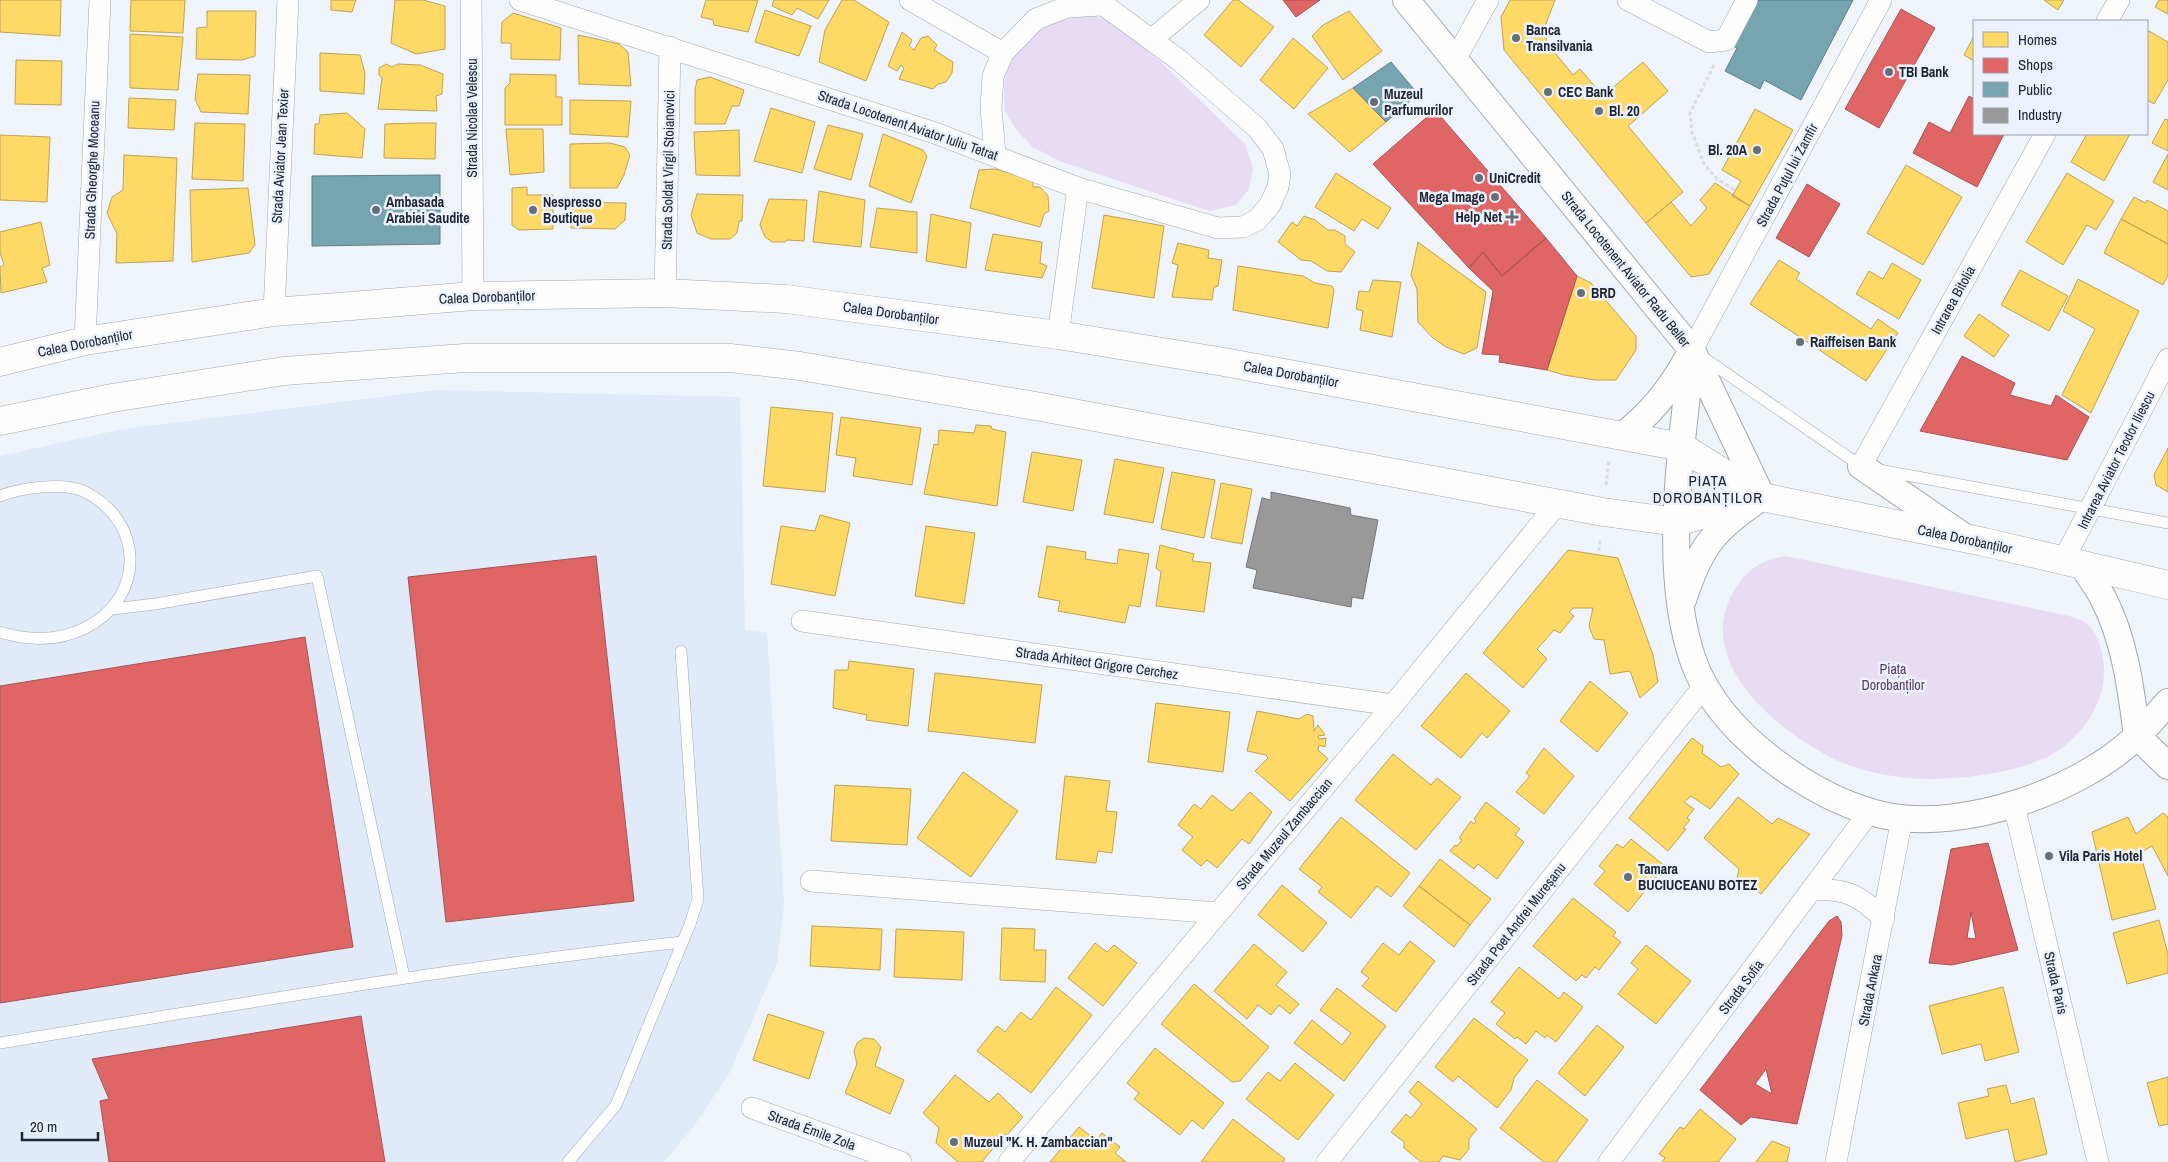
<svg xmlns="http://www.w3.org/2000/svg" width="2168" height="1162" font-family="'Archivo Narrow',sans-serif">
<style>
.built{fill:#e1eaf8}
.green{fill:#e7dcf4}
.homes{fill:#ffd966;stroke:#bca356}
.shops{fill:#e06666;stroke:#a65356;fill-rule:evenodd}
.public{fill:#76a5af;stroke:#5c7f89}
.industry{fill:#999;stroke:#75767a}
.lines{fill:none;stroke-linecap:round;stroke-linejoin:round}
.service-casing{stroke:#a3a8b0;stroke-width:12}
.minor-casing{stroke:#a3a8b0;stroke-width:22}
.tertiary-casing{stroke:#a3a8b0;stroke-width:28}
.primary-casing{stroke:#a3a8b0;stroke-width:29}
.path{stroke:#dbdde0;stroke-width:3;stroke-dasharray:4 2.5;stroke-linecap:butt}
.service{stroke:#fdfdfe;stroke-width:11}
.minor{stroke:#fdfdfe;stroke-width:21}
.tertiary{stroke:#fdfdfe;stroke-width:26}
.primary{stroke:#fdfdfe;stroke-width:28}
.poi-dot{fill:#686e77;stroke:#ebf2fe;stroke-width:2}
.labels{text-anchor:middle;stroke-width:5;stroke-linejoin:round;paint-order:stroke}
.poi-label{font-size:14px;font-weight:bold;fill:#202630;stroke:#ebf2fe;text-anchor:start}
.street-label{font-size:14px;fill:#202630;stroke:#ebf2fe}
.park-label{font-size:14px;fill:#583768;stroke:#ebf2fe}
.neighbourhood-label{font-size:15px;letter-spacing:1px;fill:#202630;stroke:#ebf2fe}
</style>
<rect width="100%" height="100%" fill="#eff3fa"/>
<path class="built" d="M436 390 740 397 745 630 767 633 784 903 777 963 730 1072 694 1126 664 1162H0V456L123 429Z"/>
<path class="green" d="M1089 15 1111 21 1138 40 1245 144 1253 168 1249 189 1236 205 1209 211 1057 160 1033 147 1017 131 1005 111 1004 84 1010 60 1047 22Z
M1786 556 2069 616C2075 618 2082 620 2086 623 2095 630 2098 639 2101 649 2112 688 2092 727 2059 750 2023 775 1944 783 1901 777 1882 775 1861 770 1843 763 1784 737 1692 665 1733 593 1745 571 1760 560 1786 556Z"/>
<path class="homes" d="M0 0H61L60 36 0 32Z
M131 0H185L183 33 130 31Z
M331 0H356L352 12 331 10Z
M395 0H423L445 6V49L416 54 391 43Z
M706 0H758L748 32 714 25 713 20 701 17Z
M774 0H829L818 19 797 8 792 15 772 6Z
M842 0H854L889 22 866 81 819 62 825 30Z
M1233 0H1238L1274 27 1241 67 1204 35Z
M1510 0H1555L1544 29 1547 43 1573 75 1580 69 1603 96 1643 62 1668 91 1628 126 1683 192 1646 223 1504 50 1501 17Z
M2044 0H2064L2058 10Z
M2159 0H2168V14L2155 7Z
M765 10 811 26 799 56 755 42Z
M207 11H256L255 56 242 60 196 59 197 28 207 27Z
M1349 11 1382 51 1343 80 1312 36 1323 25Z
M513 13 561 28 560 60 511 59V43H501L502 22Z
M2149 31 2168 42V80L2154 104 2147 100V34Z
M902 32 912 40 909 46 914 50 921 38 928 36 937 45 934 50 953 62 952 73 946 82 938 84 933 89 899 79 904 68 901 65 897 71 888 66Z
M130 34 183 37 178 90 130 88Z
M578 35 619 44 628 52 631 86 579 84Z
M1974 36V61L1964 55Z
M1293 38 1328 68 1294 109 1260 80Z
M320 53 360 55 365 73 364 94 320 91Z
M16 60 62 61 61 105 15 104Z
M386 64 392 67 398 64 420 65 443 74 442 94 436 96 437 111 378 109 382 78 379 75V68Z
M198 74 250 75 248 114 201 112 195 99Z
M510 74 556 75V97H562V125H505V88L510 83Z
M710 77 744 90 739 106H732L725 124H695V90L697 80Z
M1353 88 1386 122 1350 152 1308 114Z
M129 98 176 100 174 130 128 128Z
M570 100 631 101 628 137 570 134Z
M771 108 815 122 802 173 754 161Z
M1755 109 1793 130 1750 206 1732 196 1741 181 1722 170Z
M347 113 365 129 362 158 314 154 315 124H319L320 115Z
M2165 119 2168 120V151L2152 143Z
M195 123 245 124 243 181 192 179Z
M417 123H436L435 159 384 158 385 124Z
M828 125 863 134 851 180 814 169Z
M506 129H543L544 172 510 175Z
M739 130 740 176 696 175 694 132Z
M883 134 923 150 927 156 911 203 869 186Z
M2087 134H2130L2104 181 2071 162Z
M0 135 50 137 47 202 0 200Z
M610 143 625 147 630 155 624 175 617 188H570V144Z
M2168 154V190L2153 182Z
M124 155 177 158 173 261 116 263 117 234 107 213 112 197 123 190Z
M1906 165 1962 197 1923 265 1867 233Z
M995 169 1033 180V187H1040L1048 196 1049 211 1044 214 1040 227 970 208 979 170Z
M1336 173 1391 208 1378 229 1362 219 1354 231 1315 207Z
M2067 173 2114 201 2096 230 2087 225 2063 265 2026 242Z
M1715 183 1750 206 1709 274 1691 277 1646 223 1671 202 1691 226 1707 208 1700 200Z
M527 187V195H553V229L519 230 512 225V188Z
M248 188 255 245 249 253 192 262 190 190Z
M819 191 865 200 861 247 813 242Z
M697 194 743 195 742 221H739L737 233 730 239H711L697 233 691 215Z
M2134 197 2145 203 2147 200 2168 211V244L2121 219Z
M769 199 807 200 804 241 787 240 785 242H772L765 237 760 225Z
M571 202 626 203 625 220 615 229 571 228Z
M877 208 917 212V253L870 247Z
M931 214 971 223 966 268 926 261Z
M1104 215 1164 226 1154 298 1092 288Z
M1304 216 1315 220 1328 230H1335L1345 236V244L1355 252 1341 272 1327 271 1311 261 1301 260 1278 242 1292 222 1297 226Z
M2121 219 2168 244V275L2163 285 2104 253Z
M41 222 50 265 42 268 47 282 1 293 0 267 4 265 0 252V232Z
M993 234 1042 242 1040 263 1047 266 1042 278 985 270Z
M1418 242 1486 292 1477 348 1464 354 1446 347 1433 338 1418 322 1417 289 1411 275Z
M1178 243 1209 250 1208 258 1222 260 1218 286 1214 287 1212 300 1172 297 1178 265 1172 263Z
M1779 260 1800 273 1796 279 1871 329 1878 319 1898 333 1866 381 1750 304Z
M1892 263 1921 280 1899 319 1856 294 1869 271 1883 279Z
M1238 266 1303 276 1315 283 1332 286 1334 290 1328 328 1233 310Z
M2020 270 2068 296 2049 331 2001 305Z
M1577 276 1591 283 1636 336V350L1616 380H1595L1564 375 1547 370Z
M2078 279 2139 311 2091 413 2062 395 2095 329 2063 311Z
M1373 280 1401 282 1392 337 1360 330 1363 311 1356 309 1359 291 1369 292Z
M1979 314 2009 335 1994 357 1964 336Z
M771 407 833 413 825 492 763 486Z
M841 417 921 428 912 485 853 476 856 458 836 455Z
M976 425 991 426 992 429 1006 432 997 506 924 494 934 444 938 445 939 430 974 433Z
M2168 448V492L2156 485 2154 475Z
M1032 452 1082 460 1073 511 1023 502Z
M1115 459 1164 468 1153 523 1104 514Z
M1172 472 1215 480 1204 538 1161 529Z
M1221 483 1252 489 1242 544 1211 538Z
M820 515 850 523 835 596 771 584 781 526 815 531Z
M926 526 975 533 964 604 915 596Z
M1160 545 1194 554 1192 561 1211 563 1204 612 1156 606 1161 572 1156 568Z
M1047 546 1086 552 1085 559 1117 564 1119 549 1149 554 1140 607 1129 605 1125 623 1058 611 1060 601 1038 597Z
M1568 550 1618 558 1653 655 1658 682 1640 698 1630 671 1610 674 1604 640 1594 639 1589 626 1593 608H1573L1569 612 1574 616 1560 633 1554 630 1537 649 1547 659 1523 688 1483 653Z
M849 661 914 669 908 726 866 720 867 715 833 708 835 670H848Z
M935 673 1042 685 1035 743 928 731Z
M1466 673 1510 711 1487 738 1482 733 1461 758 1421 726Z
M1590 681 1628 713 1597 752 1560 721Z
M1156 703 1230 712 1223 772 1148 762Z
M1257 711 1299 719 1307 714 1313 716 1314 731 1318 725 1325 735 1318 736 1319 739 1326 738 1325 747 1319 745 1318 750 1328 759 1290 801 1255 771 1268 758 1266 755 1247 751Z
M1692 738 1703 746 1702 753 1721 767 1729 764 1739 774 1710 809 1691 796 1684 802 1694 809 1687 818 1690 820 1683 828 1686 829 1668 851 1629 818Z
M1544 748 1574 776 1544 814 1516 792 1530 776 1526 773Z
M1393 754 1431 785 1437 778 1461 797 1416 850 1355 800Z
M963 772 1018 811 971 877 917 838Z
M1065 776 1110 781 1106 811 1117 812 1112 853 1098 851 1096 863 1056 859Z
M835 785 911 789 907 845 831 841Z
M1250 792 1272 812 1249 844 1242 839 1217 868 1207 860 1201 866 1182 850 1193 837 1178 825 1194 804 1201 809 1212 795 1232 811Z
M1738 797 1772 824 1778 818 1810 834 1761 894 1737 878 1739 869 1704 838Z
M1486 802 1520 829 1515 835 1524 842 1497 879 1478 864 1474 869 1450 851 1455 845 1457 846 1462 840 1459 838 1471 821 1474 824 1476 821 1474 819Z
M2163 813 2168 817V876L2152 846 2140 853 2156 909 2112 920 2092 832 2128 817 2136 834Z
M1341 817 1410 873 1391 897 1377 886 1351 918 1318 892 1322 887 1299 869Z
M1631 839 1665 866 1628 912 1594 884 1605 871 1599 866 1617 844 1623 848Z
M1440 859 1491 899 1470 925 1419 886Z
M1282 885 1327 923 1303 952 1258 915Z
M1419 886 1470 925 1454 947 1403 906Z
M1573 898 1616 932 1613 936 1621 942 1599 970 1595 967 1586 978 1582 975 1576 981 1533 946Z
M2159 920 2168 954V973L2127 984 2113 933Z
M812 926 882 929 880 970 810 966Z
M1002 928 1035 929 1034 950H1046L1045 982 1000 980Z
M896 929 964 932 962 980 894 977Z
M1410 941 1435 961 1396 1012 1362 986 1369 978 1361 972 1383 943 1399 955Z
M1095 943 1107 952 1114 945 1137 963 1103 1006 1068 978Z
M1254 944 1287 972 1276 985 1299 1004 1290 1014 1279 1005 1271 1015 1258 1005 1247 1019 1214 991Z
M1646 945 1691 981 1656 1024 1618 994 1638 969 1631 963Z
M1519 967 1559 999 1564 992 1583 1007 1556 1042 1547 1035 1545 1038 1536 1031 1526 1044 1517 1037 1515 1039 1496 1024 1505 1013 1491 1002Z
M1194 984 1269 1047 1240 1081 1232 1082 1161 1024Z
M1056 987 1092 1015 1031 1093 977 1051 997 1026 1005 1032 1021 1012 1031 1020Z
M2003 987 2019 1052 1985 1061 1981 1044 1942 1054 1929 1006Z
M1337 988 1386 1026 1344 1081 1294 1043 1312 1020 1342 1045 1351 1033 1320 1010Z
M768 1014 824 1032 809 1079 753 1060Z
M1474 1018 1528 1060 1514 1078 1511 1090 1497 1108 1458 1076 1453 1082 1435 1067Z
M1597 1025 1624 1047 1585 1096 1558 1073Z
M864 1038 874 1039 881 1047 875 1066 904 1080 890 1114 845 1093 857 1064 854 1051 857 1043Z
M1155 1048 1224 1103 1203 1129 1192 1120 1180 1135 1134 1099 1139 1093 1127 1083Z
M1295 1063 1334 1095 1298 1140 1246 1099 1268 1072 1280 1081Z
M955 1075 989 1102 998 1093 1023 1117 1007 1135 1004 1134 982 1162H958L936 1143 939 1128 923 1113Z
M2168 1077V1124L2159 1126 2147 1083Z
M1537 1080 1588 1120 1556 1162H1544L1500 1128Z
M1418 1081 1477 1129 1469 1139V1149L1460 1160 1443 1156 1439 1162H1421L1404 1148V1142L1391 1132 1406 1114 1411 1118 1422 1104 1409 1092Z
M2006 1085 2011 1104 2034 1098 2047 1154 2015 1162 2008 1129 1966 1139 1958 1103 1989 1096 1987 1089Z
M1700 1109 1736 1139 1718 1162H1662L1665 1158 1659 1154 1680 1127 1684 1129Z
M1233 1119 1285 1159 1283 1162H1201Z
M1079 1127 1096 1140 1102 1133 1120 1147 1115 1153 1126 1162H1050Z
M1772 1141 1790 1148 1787 1162H1756Z"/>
<path class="shops" d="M1283 0H1320L1296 17Z
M1901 9 1935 28 1879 128 1845 109Z
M1969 96 1974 99V134H2004L1977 187 1913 153 1929 122 1950 133Z
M1435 110 1546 238 1502 276 1483 252 1469 268 1373 164Z
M1807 184 1840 204 1809 257 1776 238Z
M1546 238 1577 276 1547 370 1499 362 1500 355 1482 354 1493 291 1469 268 1483 252 1502 276Z
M1962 356 2015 383 2010 395 2051 406 2056 395 2089 417 2067 460 1920 431Z
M596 556 634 901 446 922 408 577Z
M305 637 353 947 0 1003V686Z
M1988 843 2018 950 1952 965 1929 963 1951 849ZM1971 912 1976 939 1967 938Z
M1837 916 1841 922 1842 936 1797 1124 1751 1117 1741 1125 1700 1090 1829 921ZM1766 1069 1772 1094 1755 1084Z
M361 1016 385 1162H109L100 1101 109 1099 92 1059Z"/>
<path class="public" d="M1754 0H1853L1801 100 1764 80 1760 89 1725 71 1737 48 1731 45Z
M1391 62 1418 94 1386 122 1353 88Z
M440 175V244L312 246V176Z"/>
<path class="industry" d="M1271 492 1350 508 1351 515 1378 520 1363 599 1352 597 1351 607 1253 588 1257 570 1246 567 1262 498 1271 500Z"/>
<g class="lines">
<defs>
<path id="service" d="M1701 356 1861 466
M1879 470 2168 523
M0 496C20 488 63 482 83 491 145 520 146 598 85 628 57 642 29 641 0 632
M113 609 155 604 317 576 404 977
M0 1043C227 1006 453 967 682 942
M568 1162 616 1105 690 924 698 899 681 651"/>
<path id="minor" d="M471 0 473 296
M520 0 935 133 1078 188 1218 228 1243 227 1257 220 1270 205 1278 187 1280 174 1273 149 1257 128 1179 60 1097 0
M910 0 1003 53
M1628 0 1709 42 1726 40 1747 0
M2107 21 2119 0
M1152 39 1199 0
M1455 60 1488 0
M995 154 991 108 993 76 1003 53 1036 19 1067 7 1102 5
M665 293 670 47
M274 312 288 0
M1058 335 1078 188
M85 341 100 0
M1692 350 1881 0
M1861 466 2045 134
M2063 561 2168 359
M802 621 1393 705
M2014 805 2098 1162
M811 881 1218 913
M1813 890C1847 888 1860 896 1884 919
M752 1108 901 1162
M1009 1162 1393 705 1557 504
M1327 1162 1704 686
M1609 1162 1870 811
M1836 1162 1902 818"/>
<path id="tertiary" d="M1406 0 1692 350 1762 497C1714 530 1701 544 1683 600
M1692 350C1682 446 1661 572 1694 663 1709 703 1739 734 1771 759 1805 785 1844 807 1887 816 1965 831 2081 791 2138 735 2149 725 2158 713 2168 702
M1623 435C1651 414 1670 390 1687 359
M1861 466 1966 538
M2082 565C2089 576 2097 586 2103 598 2125 640 2131 689 2137 736
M2137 736 2168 766"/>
<path id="primary" d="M0 362 85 341 274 312 351 306 473 296 665 293 786 299 1058 335 1224 362 1682 447 1762 497 1984 542 2168 585
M0 421 112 398 284 371 465 358H730L800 366 1041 407 1603 512 1677 522 1762 497"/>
</defs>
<use href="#service" class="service-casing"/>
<use href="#minor" class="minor-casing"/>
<use href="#tertiary" class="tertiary-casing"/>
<use href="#primary" class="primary-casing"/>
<path class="path" d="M1714 65 1690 113 1692 132 1704 164 1716 178 1736 191
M1606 485 1609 459
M1599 551 1600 539"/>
<use href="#service" class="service"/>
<use href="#minor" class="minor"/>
<use href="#tertiary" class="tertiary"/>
<use href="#primary" class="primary"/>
</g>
<g class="poi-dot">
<circle cx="1516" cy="38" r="5"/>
<circle cx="1889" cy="72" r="5"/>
<circle cx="1548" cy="92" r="5"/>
<circle cx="1374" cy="102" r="5"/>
<circle cx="1599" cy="111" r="5"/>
<circle cx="1757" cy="150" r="5"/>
<circle cx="1479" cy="178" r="5"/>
<circle cx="1495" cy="197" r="5"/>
<circle cx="376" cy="210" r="5"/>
<circle cx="533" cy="210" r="5"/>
<path d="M1509.5 209.5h5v5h5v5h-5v5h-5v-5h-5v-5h5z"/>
<circle cx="1581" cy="293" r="5"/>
<circle cx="1800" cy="342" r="5"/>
<circle cx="2049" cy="856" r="5"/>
<circle cx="1628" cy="877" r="5"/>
<circle cx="954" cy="1142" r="5"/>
</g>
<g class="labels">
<g class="poi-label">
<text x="1526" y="35">Banca<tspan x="1526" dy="16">Transilvania</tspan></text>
<text x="1899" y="77">TBI Bank</text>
<text x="1558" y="97">CEC Bank</text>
<text x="1384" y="99">Muzeul<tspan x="1384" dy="16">Parfumurilor</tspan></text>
<text x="1609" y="116">Bl. 20</text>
<text x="1747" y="155" text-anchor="end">Bl. 20A</text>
<text x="1489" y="183">UniCredit</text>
<text x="1485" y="202" text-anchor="end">Mega Image</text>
<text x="386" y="207">Ambasada<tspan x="386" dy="16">Arabiei Saudite</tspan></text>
<text x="543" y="207">Nespresso<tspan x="543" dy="16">Boutique</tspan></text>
<text x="1502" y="222" text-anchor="end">Help Net</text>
<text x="1591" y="298">BRD</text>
<text x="1810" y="347">Raiffeisen Bank</text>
<text x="2059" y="861">Vila Paris Hotel</text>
<text x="1638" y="874">Tamara<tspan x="1638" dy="16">BUCIUCEANU BOTEZ</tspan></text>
<text x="964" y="1147">Muzeul "K. H. Zambaccian"</text>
</g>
<g class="street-label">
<text transform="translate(472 118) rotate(-90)" y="5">Strada Nicolae Velescu</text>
<text transform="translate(908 125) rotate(19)" y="5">Strada Locotenent Aviator Iuliu Tetrat</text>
<text transform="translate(280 156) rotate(-87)" y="5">Strada Aviator Jean Texier</text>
<text transform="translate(92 170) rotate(-88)" y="5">Strada Gheorghe Moceanu</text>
<text transform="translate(668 170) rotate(-89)" y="5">Strada Soldat Virgil Stoianovici</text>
<text transform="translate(1787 175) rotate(-62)" y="5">Strada Puțul lui Zamfir</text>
<text transform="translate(1626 269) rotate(51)" y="5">Strada Locotenent Aviator Radu Beller</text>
<text transform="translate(487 297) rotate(-2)" y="5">Calea Dorobanților</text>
<text transform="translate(1953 300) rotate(-61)" y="5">Intrarea Bitolia</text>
<text transform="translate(891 313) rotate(8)" y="5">Calea Dorobanților</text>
<text transform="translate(85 343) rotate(-11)" y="5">Calea Dorobanților</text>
<text transform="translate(1291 374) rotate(10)" y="5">Calea Dorobanților</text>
<text transform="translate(2116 460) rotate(-63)" y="5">Intrarea Aviator Teodor Iliescu</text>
<text transform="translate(1965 539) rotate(12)" y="5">Calea Dorobanților</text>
<text transform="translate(1097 663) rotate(8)" y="5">Strada Arhitect Grigore Cerchez</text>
<text transform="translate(1284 834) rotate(-50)" y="5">Strada Muzeul Zambaccian</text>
<text transform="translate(1516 924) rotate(-52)" y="5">Strada Poet Andrei Mureșanu</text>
<text transform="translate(2056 983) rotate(77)" y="5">Strada Paris</text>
<text transform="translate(1741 987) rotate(-53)" y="5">Strada Sofia</text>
<text transform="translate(1870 990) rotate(-79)" y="5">Strada Ankara</text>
<text transform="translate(812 1130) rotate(20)" y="5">Strada Émile Zola</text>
</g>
<g class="park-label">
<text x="1893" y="674">Piața<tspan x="1893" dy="16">Dorobanților</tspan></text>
</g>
<g class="neighbourhood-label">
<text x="1708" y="486">PIAȚA<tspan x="1708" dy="17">DOROBANȚILOR</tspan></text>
</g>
</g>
<rect x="1973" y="20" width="175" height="115" fill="#ebf2fe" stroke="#9aa0ac"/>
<rect x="1983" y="32" width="25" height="15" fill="#ffd966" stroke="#9aa0ac"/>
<text x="2018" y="45" font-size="15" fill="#202630">Homes</text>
<rect x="1983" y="58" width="25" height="15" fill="#e06666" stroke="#9aa0ac"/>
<text x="2018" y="70" font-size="15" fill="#202630">Shops</text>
<rect x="1983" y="82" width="25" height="15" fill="#76a5af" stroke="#9aa0ac"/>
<text x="2018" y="95" font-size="15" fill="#202630">Public</text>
<rect x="1983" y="108" width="25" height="15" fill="#999999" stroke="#9aa0ac"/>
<text x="2018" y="120" font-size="15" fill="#202630">Industry</text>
<path d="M22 1132v8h76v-8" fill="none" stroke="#202630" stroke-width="2.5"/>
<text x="30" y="1132" font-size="15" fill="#202630" stroke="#ebf2fe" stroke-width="4" paint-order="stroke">20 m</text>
</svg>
